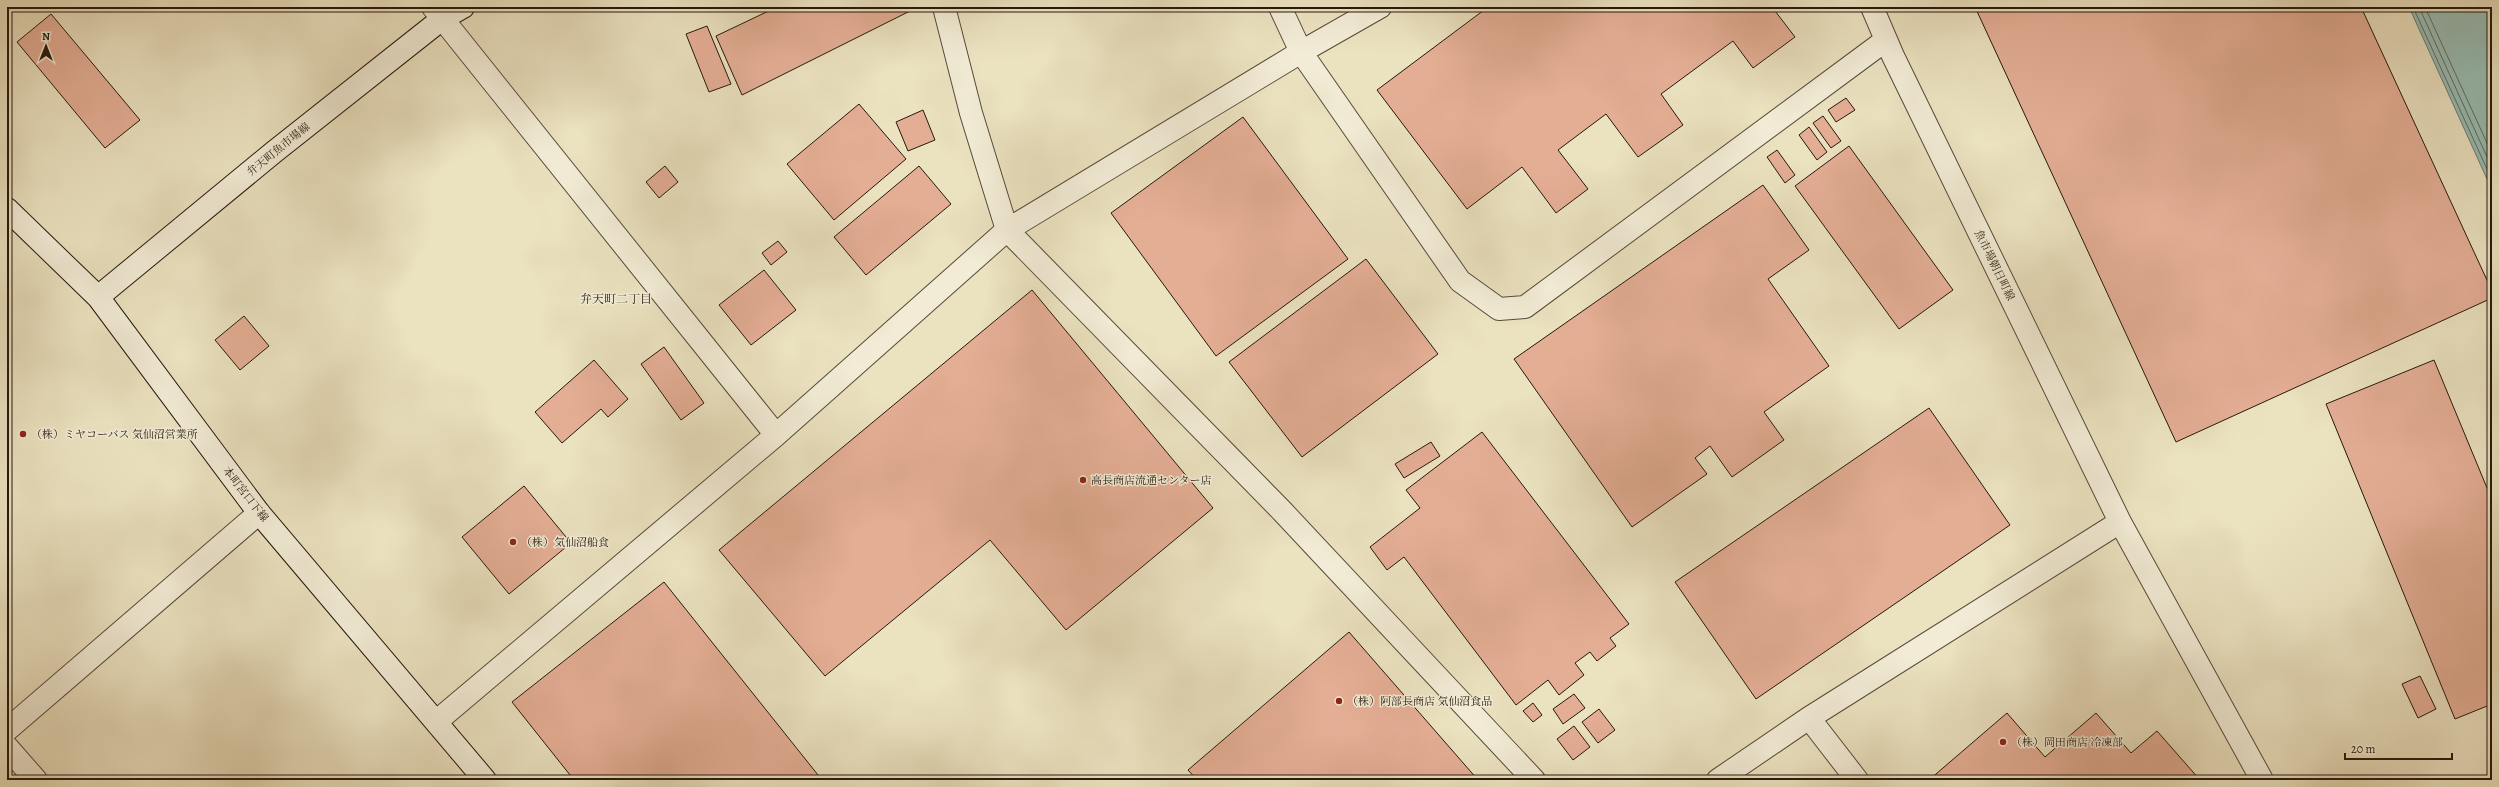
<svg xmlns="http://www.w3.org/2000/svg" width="2499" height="787" font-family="Alegreya,'Noto Serif JP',serif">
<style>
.water{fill:#98bdb5;stroke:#6a7b71}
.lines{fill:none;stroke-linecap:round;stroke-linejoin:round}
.shore{stroke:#5f6a60;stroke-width:1}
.building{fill:#e4ae95;stroke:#26180c}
.street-casing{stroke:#574a39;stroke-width:24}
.secondary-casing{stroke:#26180c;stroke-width:24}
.street{stroke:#f2ecd6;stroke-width:22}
.secondary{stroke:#f2ecd6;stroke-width:22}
.poi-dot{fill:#8f2418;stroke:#f2ecd6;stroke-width:1.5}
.labels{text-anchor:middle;stroke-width:3;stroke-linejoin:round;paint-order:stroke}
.street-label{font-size:11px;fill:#26180c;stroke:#f2ecd6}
.poi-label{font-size:11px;fill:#26180c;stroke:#f2ecd6;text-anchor:start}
.neighbourhood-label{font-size:12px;fill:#26180c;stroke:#f2ecd6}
</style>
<rect width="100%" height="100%" fill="#ebe2c0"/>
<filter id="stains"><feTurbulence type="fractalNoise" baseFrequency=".005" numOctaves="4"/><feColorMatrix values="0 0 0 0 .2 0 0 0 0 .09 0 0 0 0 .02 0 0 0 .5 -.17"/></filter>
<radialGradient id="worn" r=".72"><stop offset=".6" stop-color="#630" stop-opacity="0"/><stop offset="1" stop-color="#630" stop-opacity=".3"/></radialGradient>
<path class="water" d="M2409 7H2492V190Z"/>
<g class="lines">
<path class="shore" d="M2413 7 2492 180
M2419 7 2492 168
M2425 7 2492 154"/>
</g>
<path class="building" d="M777 7H909L910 11 742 95 716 36Z
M1488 7H1772L1795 37 1753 68 1733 41 1661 94 1683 125 1638 157 1606 114 1558 150 1588 189 1556 213 1522 167 1467 209 1377 90Z
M1975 7H2361L2492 291V298L2176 442Z
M51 14 140 120 105 148 17 42Z
M707 26 731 84 709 92 686 34Z
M1846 98 1855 110 1836 122 1828 110Z
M859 104 906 159 834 220 787 164Z
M923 110 935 140 908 151 896 122Z
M1823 116 1841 141 1831 148 1813 123Z
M1243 117 1348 259 1216 356 1111 213Z
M1809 127 1827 152 1817 160 1799 135Z
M1849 146 1953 290 1899 329 1795 186Z
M1777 150 1795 175 1785 183 1767 157Z
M665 166 678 182 659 198 646 182Z
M919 166 951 204 866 275 834 237Z
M1763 185 1809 250 1768 279 1829 366 1764 412 1784 440 1732 477 1710 446 1695 458 1707 474 1632 527 1514 359Z
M778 241 787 252 771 265 762 253Z
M1366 259 1438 354 1302 457 1229 362Z
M764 270 796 310 751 345 719 305Z
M1032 290 1213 508 1066 630 990 540 825 676 719 550Z
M244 316 269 346 240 370 215 340Z
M664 347 704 403 681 420 641 364Z
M594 360 628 399 608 417 601 409 562 443 535 412Z
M2434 360 2492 500V704L2455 719 2326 404Z
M1929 408 2010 525 1756 699 1675 582Z
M1482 432 1629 624 1610 638 1616 646 1597 661 1590 652 1575 663 1584 675 1559 695 1548 680 1516 705 1404 557 1387 570 1370 547 1420 508 1406 490Z
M1431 442 1440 456 1404 478 1395 464Z
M524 486 571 543 509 594 462 537Z
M664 582 822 780H574L512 702Z
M1349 632 1478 780H1197L1188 770Z
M2420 676 2436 709 2418 718 2402 684Z
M1574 694 1585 708 1563 724 1553 709Z
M1533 703 1542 715 1533 722 1523 711Z
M1599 709 1615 730 1598 743 1582 722Z
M2007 713 2045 757 2096 713 2131 753 2157 731 2200 780H1929Z
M1574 726 1590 747 1573 760 1557 739Z"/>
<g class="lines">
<defs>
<path id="street" d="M433 7 776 435
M944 7 971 113 1007 230 1283 512 1534 780
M1280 7 1301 52 1460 281 1499 309 1525 307 1886 40
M1872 7 1893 56 2120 522 2262 780
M1809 718 1857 780
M437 721 776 435 1007 230 1301 52 1380 7
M7 730 259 513
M7 747 36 780
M1718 780 1809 718 2120 522"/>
<path id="secondary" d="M7 209 98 297 259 513 485 780
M98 297 274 152 442 19 463 7"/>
</defs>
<use href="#street" class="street-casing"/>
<use href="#secondary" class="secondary-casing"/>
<use href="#street" class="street"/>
<use href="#secondary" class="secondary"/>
</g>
<g class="poi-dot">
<circle cx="23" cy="434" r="4"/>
<circle cx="1083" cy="480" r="4"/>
<circle cx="513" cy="542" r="4"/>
<circle cx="1339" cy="701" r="4"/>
<circle cx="2003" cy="742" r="4"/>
</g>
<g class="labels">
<g class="street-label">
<text transform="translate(278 149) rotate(-39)" y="4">弁天町魚市場線</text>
<text transform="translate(1995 265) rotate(64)" y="4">魚市場朝日町線</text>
<text transform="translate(246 494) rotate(52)" y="4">本町宮口下線</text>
</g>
<g class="poi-label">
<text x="31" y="438">（株）ミヤコーバス 気仙沼営業所</text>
<text x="1091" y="484">高長商店流通センター店</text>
<text x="521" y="546">（株）気仙沼船食</text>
<text x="1347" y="705">（株）阿部長商店 気仙沼食品</text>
<text x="2011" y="746">（株）岡田商店 冷凍部</text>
</g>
<g class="neighbourhood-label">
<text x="616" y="303">弁天町二丁目</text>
</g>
</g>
<rect width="2499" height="787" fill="none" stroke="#ebe2c0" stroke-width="24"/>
<rect x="8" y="8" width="2483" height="771" fill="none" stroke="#26180c" stroke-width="2"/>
<rect x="12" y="12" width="2475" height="763" fill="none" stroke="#26180c"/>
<g transform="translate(46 46)" stroke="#f2ecd6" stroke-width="3" paint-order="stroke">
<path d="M0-3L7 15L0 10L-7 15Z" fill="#26180c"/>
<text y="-6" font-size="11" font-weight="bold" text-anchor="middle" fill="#26180c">N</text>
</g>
<path d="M2345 753v6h107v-6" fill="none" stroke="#26180c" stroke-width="2"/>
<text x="2351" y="753" font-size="12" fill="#26180c" stroke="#f2ecd6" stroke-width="3" paint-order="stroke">20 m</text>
<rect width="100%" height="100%" filter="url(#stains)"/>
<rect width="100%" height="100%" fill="url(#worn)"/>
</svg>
